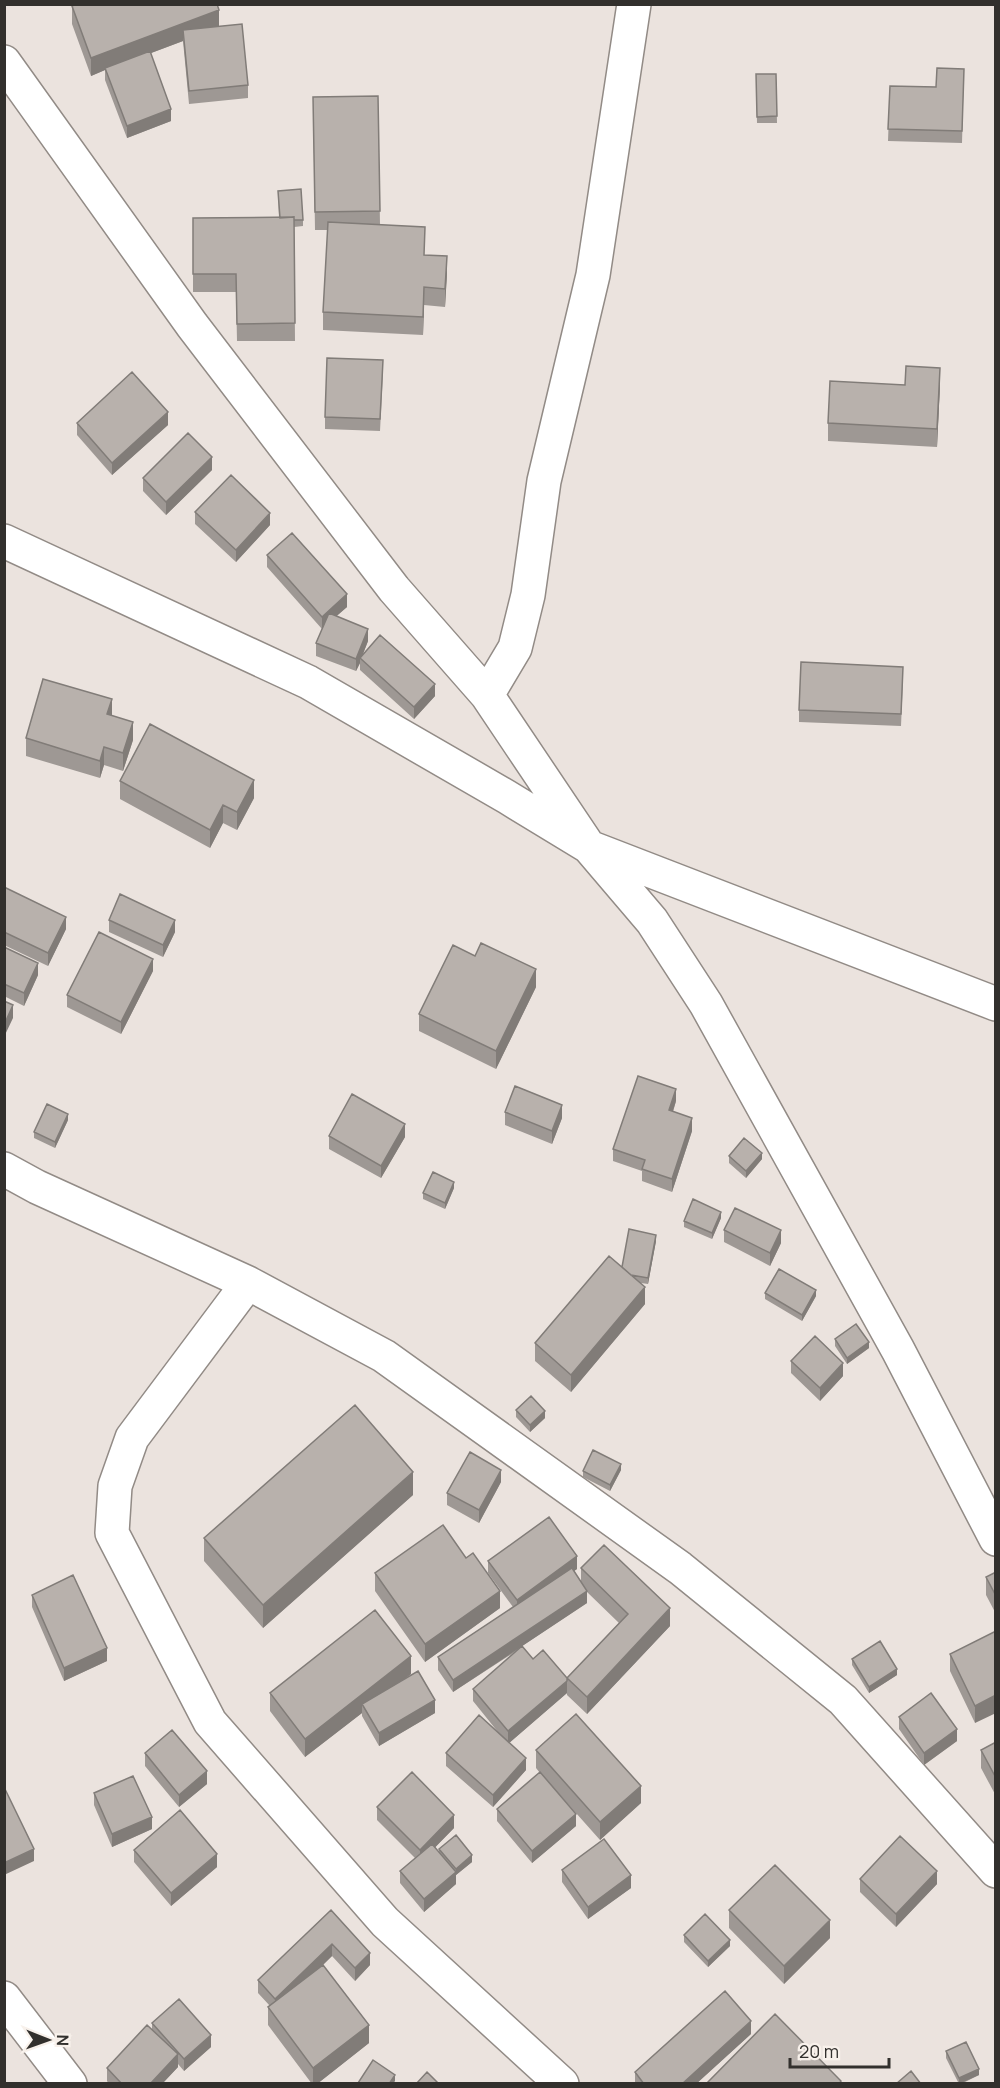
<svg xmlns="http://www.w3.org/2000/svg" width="1000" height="2088" font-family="Manrope,sans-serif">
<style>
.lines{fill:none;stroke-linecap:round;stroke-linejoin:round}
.minor-casing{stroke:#928b86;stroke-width:36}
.minor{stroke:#fff;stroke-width:33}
.wall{fill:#9e9894;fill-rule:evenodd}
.shaded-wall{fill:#817c78}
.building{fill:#b8b1ac;stroke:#817c78;stroke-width:1.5}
</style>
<rect width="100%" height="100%" fill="#ebe3de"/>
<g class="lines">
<defs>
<path id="minor" d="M4 62 192 325 394 589 487 695 589 847 652 921 706 1004 898 1350 996 1539
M4 541 308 682 507 797 589 847 996 1004
M487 695 515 648 528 595 544 481 593 275 634 4
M4 1169 37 1187 248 1283 384 1356 680 1568 843 1700 996 1871
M248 1283 132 1438 115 1486 112 1533 210 1722 385 1922 562 2084
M4 1998 70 2084"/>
</defs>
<use href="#minor" class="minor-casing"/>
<use href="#minor" class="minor"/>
</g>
<path class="wall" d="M72 6 219 27 248 85V98L189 104 183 41 151 53 171 121 127 138 105 80V70L91 76 72 24Z
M964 69 962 143 888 141 890 86 936 87Z
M756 74H776L777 123H757Z
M378 96 380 225 424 255 447 273 445 307 424 305 423 335 323 330V312L328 230H315L313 97Z
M278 191 303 220V226L294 227 295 341H237L236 292H193V218H279Z
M383 372 380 431 325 429V417Z
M905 385H940L937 447 828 441V423Z
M77 423 168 425 112 475 77 435Z
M212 470 166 515 143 491V478Z
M195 512 270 525 236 562 195 524Z
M267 555 347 607 336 616 368 641 363 654 435 696 414 719 360 670V663L356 671 316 656V643L322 629 267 567Z
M903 679 901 726 799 722V710Z
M112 716 133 740 123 771 104 765 100 778 26 756V738Z
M120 781 254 798 237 830 223 823 210 848 120 799Z
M4 887 66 929 48 966 4 945Z
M109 920 175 932 163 957 109 932Z
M4 947 38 975 24 1006 4 996Z
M475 956 536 987 496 1069 419 1031V1014Z
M153 971 121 1034 67 1007V995Z
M676 1101 673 1112 692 1131 672 1192 642 1181V1171L613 1161V1149Z
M505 1112 562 1118 552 1144 505 1125Z
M68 1120 55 1148 34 1138V1132Z
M329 1136 405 1137 381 1178 329 1149Z
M729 1156 762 1159 746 1178 729 1163Z
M454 1188 445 1209 423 1199V1193Z
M721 1218 712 1239 684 1227V1221Z
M724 1230 781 1243 770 1266 724 1242Z
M656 1241 648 1284 641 1283 645 1304 571 1392 535 1361V1343L622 1267Z
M765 1293 816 1296 802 1321 765 1299Z
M835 1339 869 1348 847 1364 835 1346Z
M791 1361 843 1376 820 1401 791 1373Z
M516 1410 545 1418 530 1432 516 1417Z
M621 1470 610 1491 583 1477V1471Z
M501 1482 479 1523 447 1505V1493Z
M413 1495 263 1628 204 1561V1538Z
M466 1558 500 1608 425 1662 375 1591V1573Z
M488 1561 577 1569 574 1571 581 1582V1568L670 1626 587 1714 567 1695V1693L509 1743 526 1770 493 1807 446 1766V1753L502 1737 473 1701V1689L521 1648 453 1692 438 1670V1657L513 1607 488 1573ZM587 1592 619 1623 567 1678 533 1659 522 1646 587 1603Z
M996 1572V1614L986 1595V1577Z
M32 1595 107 1661 64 1681 32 1607Z
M996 1631 975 1723 950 1671V1654Z
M852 1659 897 1675 869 1693 852 1665Z
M411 1674 407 1677 435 1713 379 1746 362 1716V1713L305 1757 270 1711V1693Z
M899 1717 957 1741 924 1765 899 1729Z
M996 1742V1796L981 1768V1750Z
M536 1750 641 1803 600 1840 560 1795 576 1826 532 1863 497 1821V1809L540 1773 536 1768Z
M145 1753 207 1784 179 1807 145 1766Z
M94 1793 152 1829 112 1847 94 1805Z
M377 1807 454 1828 435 1847 439 1853V1849L472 1862 456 1875V1884L424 1912 400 1883V1871L415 1858 377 1820Z
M134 1850 217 1867 171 1906 134 1862Z
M562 1870 631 1888 588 1919 562 1882Z
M860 1879 937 1884 896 1927 860 1892Z
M331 1910 370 1965 355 1981 332 1956 319 1969 369 2043 317 2084H312L268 2025V2007L270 2006 258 1993V1980Z
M729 1910 830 1938 784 1984 729 1928Z
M684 1935 730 1946 708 1967 684 1942Z
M152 2023 211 2047 184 2071 178 2064V2067L162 2084H109L107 2081V2068L152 2030Z
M751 2034 696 2084H635V2072Z
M946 2051 979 2075 961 2084H959L946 2058Z"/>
<path class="shaded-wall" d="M219 10V28L183 30V41L106 70 105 68V70L91 76V58Z
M171 109V121L127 138V126Z
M447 256V273L445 307V289Z
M424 287V305L423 335V317Z
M940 368V385L937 447V429Z
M168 412V425L112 475V463Z
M212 457V470L166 515V502Z
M270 513V525L236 562V550Z
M347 594V607L322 629V617Z
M368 629V641L361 659 360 658V663L356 671V659Z
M435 684V696L414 719V707Z
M112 699V717L107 714Z
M133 722V740L123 771V753Z
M104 747V765L100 778V761Z
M254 780V798L237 830V812Z
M223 805V823L210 848V830Z
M66 917V929L48 966V953Z
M175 920V932L163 957V945Z
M153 959V971L121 1034V1022Z
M38 963V975L24 1006V993Z
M536 969V987L496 1069V1051Z
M13 1005V1018L4 1037V1025Z
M676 1089V1101L669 1123V1110Z
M562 1105V1118L552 1144V1131Z
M68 1114V1120L55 1148V1142Z
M692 1118V1131L672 1192V1179Z
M405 1124V1137L381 1178V1166Z
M762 1153V1159L746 1178V1171Z
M454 1182V1188L445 1209V1203Z
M721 1212V1218L712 1239V1233Z
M781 1230V1243L770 1266V1253Z
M656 1235V1241L648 1284V1278Z
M645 1287V1304L571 1392V1375Z
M816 1290V1296L802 1321V1315Z
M869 1342V1348L847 1364V1358Z
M843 1363V1376L820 1401V1388Z
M545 1411V1418L530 1432V1425Z
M621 1464V1470L610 1491V1485Z
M501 1470V1482L479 1523V1510Z
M413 1472V1495L263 1628V1605Z
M577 1556V1569L517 1612V1600Z
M500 1591V1608L425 1662V1644Z
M587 1591V1603L453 1692V1680Z
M670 1608V1626L587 1714V1697Z
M107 1648V1661L64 1681V1668Z
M411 1656V1674L365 1710 362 1704V1713L305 1757V1739Z
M897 1669V1675L869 1693V1687Z
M567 1681V1693L508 1744V1731Z
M996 1695V1713L975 1723V1706Z
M435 1700V1713L379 1746V1733Z
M957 1729V1741L924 1765V1753Z
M526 1758V1770L493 1807V1795Z
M207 1771V1784L179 1807V1795Z
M641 1786V1803L600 1840V1822Z
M576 1814V1826L532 1863V1851Z
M454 1815V1828L420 1863V1850Z
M152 1817V1829L112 1847V1834Z
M34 1849V1861L4 1875V1863Z
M217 1854V1867L171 1906V1893Z
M472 1855V1862L456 1875V1869Z
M937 1871V1884L896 1927V1914Z
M456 1872V1884L424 1912V1899Z
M631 1875V1888L588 1919V1907Z
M830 1920V1938L784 1984V1966Z
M730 1940V1946L708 1967V1961Z
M332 1944V1956L275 2011V1999Z
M370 1953V1965L355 1981V1968Z
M751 2021V2034L696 2084H682Z
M369 2025V2043L317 2084H313V2068Z
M211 2035V2047L184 2071V2059Z
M178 2054V2067L162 2084H150Z
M979 2069V2075L959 2084V2078Z
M395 2075V2081L393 2084H389Z"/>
<path class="building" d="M76 4H217L219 10 91 58 72 6Z
M242 24 248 85 189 91 183 30Z
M150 51 171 109 127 126 105 68Z
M937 68 964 69 962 131 888 129 890 86 936 87Z
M756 74H776L777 116 757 117Z
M378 96 380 211 315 212 313 97Z
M301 189 303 220H294V217L280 218 278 191Z
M294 217 295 323 237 324 236 274H193V218Z
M328 222 425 227 424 255 447 256 445 289 424 287 423 317 323 312Z
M327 358 383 360 380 419 325 417Z
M906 366 940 368 937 429 828 423 830 381 905 385Z
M132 372 168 412 112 463 77 423Z
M188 433 212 457 166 502 143 478Z
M231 475 270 513 236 550 195 512Z
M292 533 347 594 322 617 267 555Z
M329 613 368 629 356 659 316 643Z
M380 635 435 684 414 707 360 658Z
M801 662 903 667 901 714 799 710Z
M43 679 112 699 107 714 133 722 123 753 104 747 100 761 26 738Z
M150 724 254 780 237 812 223 805 210 830 120 781Z
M4 887 66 917 48 953 4 932Z
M120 894 175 920 163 945 109 920Z
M99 932 153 959 121 1022 67 995Z
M481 943 536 969 496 1051 419 1014 453 945 475 956Z
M4 947 38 963 24 993 4 984Z
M4 1001 13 1005 4 1025Z
M638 1076 676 1089 669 1110 692 1118 672 1179 642 1169 645 1160 613 1149Z
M515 1086 562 1105 552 1131 505 1112Z
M352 1094 405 1124 381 1166 329 1136Z
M47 1104 68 1114 55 1142 34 1132Z
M744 1138 762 1153 746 1171 729 1156Z
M433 1172 454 1182 445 1203 423 1193Z
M693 1199 721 1212 712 1233 684 1221Z
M735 1208 781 1230 770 1253 724 1230Z
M629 1229 656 1235 648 1278 631 1275 622 1267Z
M609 1256 645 1287 571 1375 535 1343Z
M779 1269 816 1290 802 1315 765 1293Z
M856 1324 869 1342 847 1358 835 1339Z
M815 1336 843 1363 820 1388 791 1361Z
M531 1396 545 1411 530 1425 516 1410Z
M355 1405 413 1472 263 1605 204 1538Z
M593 1450 621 1464 610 1485 583 1471Z
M470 1452 501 1470 479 1510 447 1493Z
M549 1517 577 1556 517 1600 488 1561Z
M443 1525 466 1558 473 1553 500 1591 425 1644 375 1573Z
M604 1545 670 1608 587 1697 567 1678 628 1614 581 1568Z
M572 1568 587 1591 453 1680 438 1657Z
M996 1572V1596L986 1577Z
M73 1575 107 1648 64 1668 32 1595Z
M375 1610 411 1656 305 1739 270 1693Z
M996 1631V1695L975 1706 950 1654Z
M880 1641 897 1669 869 1687 852 1659Z
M522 1646 533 1659 543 1650 567 1678V1681L508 1731 473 1689Z
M418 1671 435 1700 379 1733 362 1704Z
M931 1693 957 1729 924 1753 899 1717Z
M576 1714 641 1786 600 1822 536 1750Z
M479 1715 526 1758 493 1795 446 1753Z
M172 1730 207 1771 179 1795 145 1753Z
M996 1742V1778L981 1750Z
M412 1772 454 1815 420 1850 377 1807Z
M540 1772 576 1814 532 1851 497 1809Z
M133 1776 152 1817 112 1834 94 1793Z
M4 1787 34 1849 4 1863Z
M180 1810 217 1854 171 1893 134 1850Z
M456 1835 472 1855 456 1869 439 1849Z
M900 1836 937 1871 896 1914 860 1879Z
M604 1839 631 1875 588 1907 562 1870Z
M432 1844 456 1872 424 1899 400 1871Z
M775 1865 830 1920 784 1966 729 1910Z
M331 1910 370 1953 355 1968 332 1944 275 1999 258 1980Z
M705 1914 730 1940 708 1961 684 1935Z
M323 1965 369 2025 313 2068 268 2007Z
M725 1991 751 2021 682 2084H644L635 2072Z
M179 1999 211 2035 184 2059 152 2023Z
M775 2014 841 2081 839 2084H706Z
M147 2025 178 2054 150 2084H122L107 2068Z
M966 2042 979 2069 959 2078 946 2051Z
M373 2060 395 2075 389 2084 358 2083Z
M911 2071 921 2084H896Z
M427 2072 439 2084H416Z"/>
<rect width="1000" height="2088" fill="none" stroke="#32302d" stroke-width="12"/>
<g transform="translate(48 2040) rotate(91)" stroke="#f8f1eb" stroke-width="4.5" paint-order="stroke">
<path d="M0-4.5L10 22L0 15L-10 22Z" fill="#32302d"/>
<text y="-9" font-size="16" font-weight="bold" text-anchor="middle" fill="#32302d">N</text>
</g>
<path d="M790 2058v9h99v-9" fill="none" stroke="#32302d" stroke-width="3"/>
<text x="799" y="2058" font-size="18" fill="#32302d" stroke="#f8f1eb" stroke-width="4.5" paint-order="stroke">20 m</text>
</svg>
